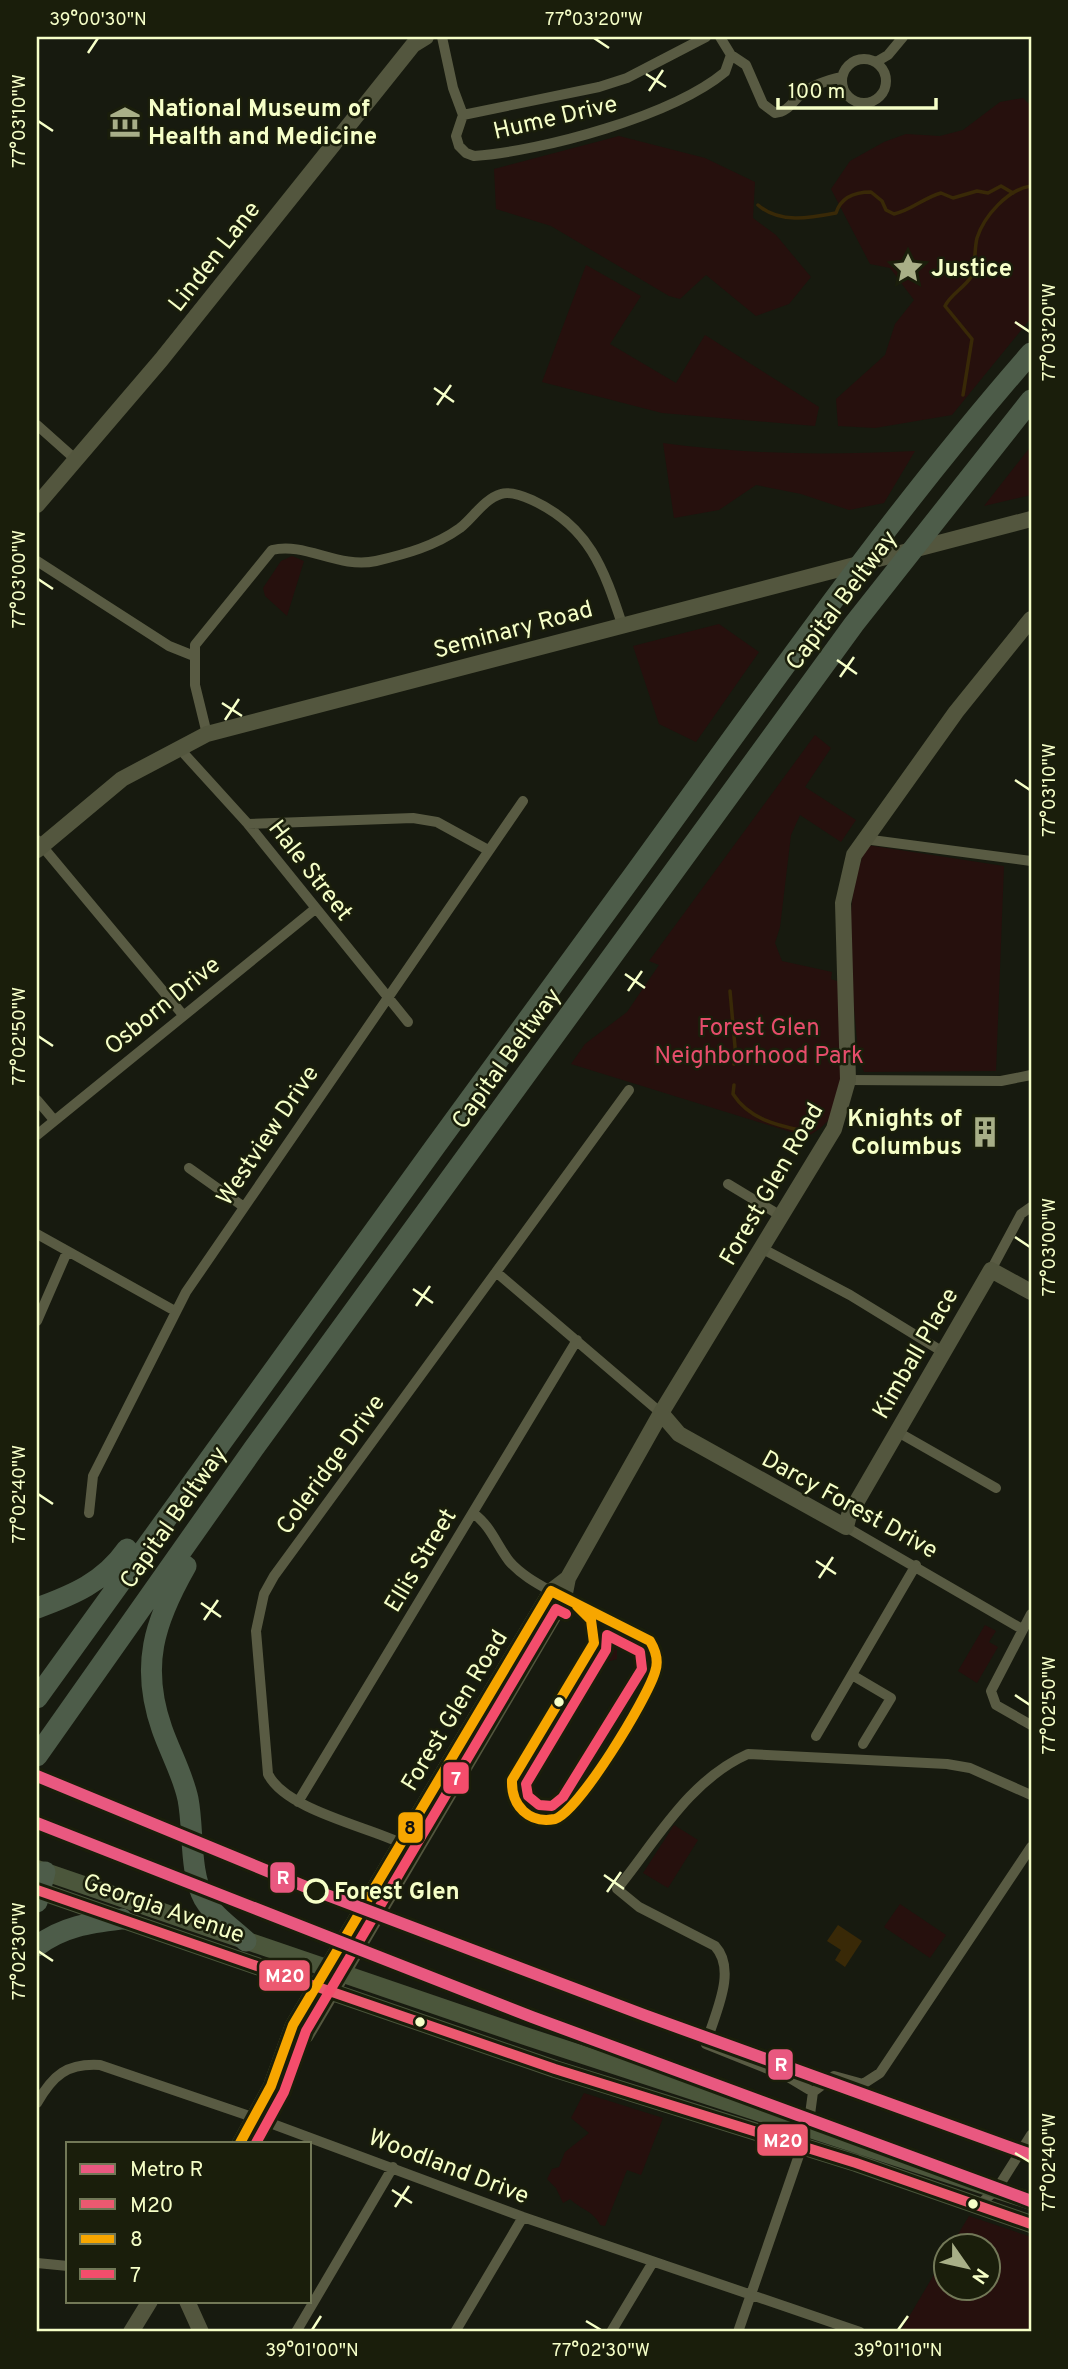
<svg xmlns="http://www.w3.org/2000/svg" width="1068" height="2369" font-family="Overpass,sans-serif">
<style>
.green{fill:#26100d}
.water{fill:#392907}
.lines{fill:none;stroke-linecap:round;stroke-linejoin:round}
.stream{stroke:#392907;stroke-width:3.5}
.street{stroke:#595b43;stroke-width:10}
.secondary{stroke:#53563e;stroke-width:16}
.primary{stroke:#4b563b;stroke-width:18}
.highway{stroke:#4d5c49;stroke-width:21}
.bus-1-casing{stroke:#1a1e0b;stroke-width:16}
.bus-2-casing{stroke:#1a1e0b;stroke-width:16}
.bus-3-casing{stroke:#1a1e0b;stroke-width:16}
.bus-1{stroke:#ec5970;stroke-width:10}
.bus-2{stroke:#f7a600;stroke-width:10}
.bus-3{stroke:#f44d6c;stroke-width:10}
.metro-1-casing{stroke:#1a1e0b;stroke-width:18}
.metro-1{stroke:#e95880;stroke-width:12}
.ticks{fill:none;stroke:#f6ffc8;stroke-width:2.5}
.bus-dot{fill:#f6ffc8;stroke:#1a1e0b;stroke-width:2.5}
.stop-dot{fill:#1a1e0b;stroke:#f6ffc8;stroke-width:3.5}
.labels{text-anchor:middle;stroke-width:5;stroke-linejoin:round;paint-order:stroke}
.poi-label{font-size:24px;font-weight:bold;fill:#f6ffc8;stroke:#1a1e0b;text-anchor:start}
.street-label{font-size:24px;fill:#f6ffc8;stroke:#1a1e0b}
.park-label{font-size:24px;fill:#e54d6b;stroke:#1a1e0b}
.stop-label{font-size:24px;font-weight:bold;fill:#f6ffc8;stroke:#1a1e0b;text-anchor:start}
.line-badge{stroke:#1a1e0b;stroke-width:2.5}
.badge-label{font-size:19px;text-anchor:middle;font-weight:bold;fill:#fff}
.pale-badge-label{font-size:19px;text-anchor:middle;font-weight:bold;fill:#111}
.neatline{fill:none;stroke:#f6ffc8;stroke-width:2.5}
.ticks-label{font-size:18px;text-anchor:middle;fill:#f6ffc8}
</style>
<rect width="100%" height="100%" fill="#171a0f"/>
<path class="green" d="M1023 98 1031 106V318L952 415 875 428 838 426 836 399 885 355 895 324 914 300 890 268 870 264 831 189 850 161 884 142 906 134 940 136 963 130 1000 102Z
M619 136 705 158 755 182 753 218 776 235 811 277 789 304 756 316 706 275 680 299 669 296 551 226 496 209 494 169Z
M586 265 641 296 610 344 676 383 705 335 819 407 815 426 662 413 542 382Z
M663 443C751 455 826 455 915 451L884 503 849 510 801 494 756 485 719 510 674 518Z
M1031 446V495L984 506Z
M292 556 304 561 287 616 265 596 263 588 281 561Z
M719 624 759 652 696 742 659 724 633 646Z
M815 735 831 748 805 787 856 820 841 842 800 815 791 835 780 927 775 943 782 961 832 972 831 979 840 982C840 1023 850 1077 832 1114 827 1125 816 1131 807 1137L571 1064 585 1044 627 1012 659 965 649 961Z
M867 845 1004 866 996 1071 864 1072 858 1057C854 987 838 911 867 845Z
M985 1625 996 1631 989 1642 998 1647 977 1683 958 1671Z
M607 1637 617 1646V1659L593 1666 522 1790V1780L528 1767Z
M674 1825 698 1840 668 1888 643 1873Z
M900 1904 946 1935 930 1958 884 1927Z
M584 2093 663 2118 641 2175 627 2170 605 2226 600 2225C594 2211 580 2209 570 2199L563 2203 556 2188 547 2179 552 2169 559 2167 565 2152 589 2133 571 2118Z
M969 2216 1031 2237V2332H900L945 2256 946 2288H988V2246H951Z"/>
<path class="water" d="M838 1925 862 1941 845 1967 835 1960 841 1950 827 1941Z"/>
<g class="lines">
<path class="stream" d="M758 205C779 224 810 218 836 213 841 197 855 192 871 192L882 201 886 210 894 214C912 210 923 198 941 193L953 198 977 191 988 193 1001 186 1013 193
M963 395 972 339 945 306C951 294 964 288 971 277 976 266 974 250 977 238 984 216 1008 189 1031 186
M730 991 736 1058 734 1064
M734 1085 733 1094C749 1119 776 1125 803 1131"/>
<path class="street" d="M442 37 453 88 463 115 456 136 459 146 466 153 474 156C543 151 672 116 725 72L731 55 720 37
M731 55 746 65 763 104 775 113C789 112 793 100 803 93 814 84 828 80 842 77
M842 81a22 22 0 1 1 44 0a22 22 0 1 1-44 0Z
M876 62 888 55 903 37
M463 115 599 87 627 78 706 37
M37 425 74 458
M37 561 169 646 194 656
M207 734 195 685V645L272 550C306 542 338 569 376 561 406 554 435 546 460 528 473 518 484 499 501 494 510 491 523 496 532 500 589 526 604 569 622 624
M178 747 248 824 408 1022
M248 824 413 818 437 822 488 850
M864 839 1031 861
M37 840 183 1015
M848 1080 1001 1081 1031 1075
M37 1100 54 1120
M37 1135 315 909
M189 1168 244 1207
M728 1184 781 1216
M37 1234 175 1311
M761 1248 850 1295 943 1352
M991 1270 1021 1214 1031 1207
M496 1272 661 1413
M37 1321 67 1252
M896 1431 996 1488
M89 1513 93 1476 186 1292 523 801
M473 1513C491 1526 496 1544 509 1561 521 1575 538 1584 554 1593
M846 1527 1022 1629
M1031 1614 991 1691 996 1705 1031 1725
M852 1675 891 1698 863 1744
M816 1736 916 1565
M298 1802 577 1340
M401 1843C365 1826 285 1809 268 1774L256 1631 264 1594 274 1576 629 1090
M813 2092 788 2077 706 2044C714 2015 738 1971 715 1946L639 1907 617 1889C656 1841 689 1780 748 1754L947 1764 970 1768 1031 1795
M37 2103C53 2075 67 2063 100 2065L270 2123 523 2217 860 2332
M979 2205 997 2189 1031 2135
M37 2263 68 2266
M296 2332 393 2167
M455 2332 523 2217
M611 2332 653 2262
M738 2332 808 2129 813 2092 834 2076 863 2084 880 2073 1031 1847"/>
<path class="secondary" d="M37 505 161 360 413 45 426 37
M37 850 122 779 207 734 1031 519
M661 1413 679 1434 846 1527 849 1515 991 1270 1031 1292
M285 2054 306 2035 325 2003 564 1598 568 1578 661 1413 834 1129 848 1080 843 903 854 855 956 712 1031 619
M240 2143 271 2086 293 2025 551 1591 568 1578
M187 2301 201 2332
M131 2332 150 2301"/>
<path class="primary" d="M37 1869 528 2037 1031 2201
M37 1890 555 2069 856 2163 1031 2224"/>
<path class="highway" d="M186 1566C154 1622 140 1666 162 1729 170 1752 183 1775 188 1799 194 1830 189 1871 204 1899 214 1916 232 1928 246 1941
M37 1608C73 1595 104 1582 127 1549
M37 1698C231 1426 427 1157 624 888 756 707 883 522 1031 353
M37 1756 254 1448 854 624 1031 400
M37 1902 45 1872
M37 1946C64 1926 90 1923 122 1919"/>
<defs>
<path id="bus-1" d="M37 1890 555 2069 856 2163 1031 2224"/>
<path id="bus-2" d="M240 2143 271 2086 293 2025 551 1591 650 1641C656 1651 659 1661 655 1672 647 1699 579 1811 555 1819 529 1824 511 1806 512 1780L594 1643 591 1620 577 1606"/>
<path id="bus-3" d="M607 1635 640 1652 642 1669 563 1797 552 1806 539 1805 528 1796 526 1784 606 1650Z
M256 2143 284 2092 306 2031 556 1609 566 1614"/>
</defs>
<use href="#bus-1" class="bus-1-casing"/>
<use href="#bus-2" class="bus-2-casing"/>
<use href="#bus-3" class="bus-3-casing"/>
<use href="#bus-1" class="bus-1"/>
<use href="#bus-2" class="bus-2"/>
<use href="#bus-3" class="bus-3"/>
<defs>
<path id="metro-1" d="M37 1776 311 1889 644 2015 1031 2155
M37 1823 532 2017 1031 2201"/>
</defs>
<use href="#metro-1" class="metro-1-casing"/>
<use href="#metro-1" class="metro-1"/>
</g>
<path class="ticks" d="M594 38 609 48M88 53 98 38M646 74 666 87M649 91 663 70M38 121 53 131M1015 322 1030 332M434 388 454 402M437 405 451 385M38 579 53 589M837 660 857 674M840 677 854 657M222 703 242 716M225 720 239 699M1015 780 1030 790M625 974 645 988M628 991 642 971M38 1036 53 1046M1015 1237 1030 1247M413 1289 433 1303M416 1306 430 1286M38 1494 53 1504M816 1561 836 1574M819 1578 833 1557M201 1603 221 1617M204 1620 218 1600M1015 1695 1030 1705M604 1875 624 1889M607 1892 621 1872M38 1951 53 1961M1015 2153 1030 2162M392 2190 412 2203M395 2207 409 2186M586 2321 601 2330M312 2330 321 2316M898 2330 908 2316"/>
<defs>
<symbol id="museum-bare" viewBox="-9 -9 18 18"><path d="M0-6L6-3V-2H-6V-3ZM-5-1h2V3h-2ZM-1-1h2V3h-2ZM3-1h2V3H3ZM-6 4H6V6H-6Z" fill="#a8af87" stroke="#1a1e0b" stroke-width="2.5" paint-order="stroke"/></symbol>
<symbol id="sight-bare" viewBox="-9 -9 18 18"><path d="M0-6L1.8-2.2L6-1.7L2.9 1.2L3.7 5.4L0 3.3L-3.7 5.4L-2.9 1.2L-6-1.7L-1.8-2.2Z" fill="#a8af87" stroke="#1a1e0b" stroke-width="2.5" paint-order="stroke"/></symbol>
<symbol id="building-bare" viewBox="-9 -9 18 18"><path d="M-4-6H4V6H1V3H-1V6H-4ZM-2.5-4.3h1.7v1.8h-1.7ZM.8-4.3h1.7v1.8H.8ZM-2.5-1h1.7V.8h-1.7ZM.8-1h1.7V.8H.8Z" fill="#a8af87" stroke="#1a1e0b" stroke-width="2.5" paint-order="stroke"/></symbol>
</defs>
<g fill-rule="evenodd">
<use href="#museum-bare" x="103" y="100" width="44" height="44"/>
<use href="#sight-bare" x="886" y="246" width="44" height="44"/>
<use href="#building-bare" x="963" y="1110" width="44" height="44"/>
</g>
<g class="bus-dot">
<circle cx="559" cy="1702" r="6"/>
<circle cx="420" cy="2022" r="6"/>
<circle cx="973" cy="2204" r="6"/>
</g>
<circle class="stop-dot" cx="316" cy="1891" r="11"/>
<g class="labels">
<g class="poi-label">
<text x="148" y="116">National Museum of<tspan x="148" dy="28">Health and Medicine</tspan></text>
<text x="931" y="276">Justice</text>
<text x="962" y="1126" text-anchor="end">Knights of<tspan x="962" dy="28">Columbus</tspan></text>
</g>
<g class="street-label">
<text transform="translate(555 117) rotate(-13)" y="8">Hume Drive</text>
<text transform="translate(214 256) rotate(-52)" y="8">Linden Lane</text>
<text transform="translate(841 600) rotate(-53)" y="8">Capital Beltway</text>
<text transform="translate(513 629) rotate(-15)" y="8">Seminary Road</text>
<text transform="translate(311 870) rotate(52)" y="8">Hale Street</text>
<text transform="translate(162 1005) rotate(-39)" y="8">Osborn Drive</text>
<text transform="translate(506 1058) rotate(-54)" y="8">Capital Beltway</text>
<text transform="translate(267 1135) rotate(-56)" y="8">Westview Drive</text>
<text transform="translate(771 1184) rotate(-60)" y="8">Forest Glen Road</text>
<text transform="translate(915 1353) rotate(-60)" y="8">Kimball Place</text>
<text transform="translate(330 1464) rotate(-54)" y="8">Coleridge Drive</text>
<text transform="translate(850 1504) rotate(29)" y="8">Darcy Forest Drive</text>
<text transform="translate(173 1517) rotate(-55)" y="8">Capital Beltway</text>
<text transform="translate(420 1560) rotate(-59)" y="8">Ellis Street</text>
<text transform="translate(454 1710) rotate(-59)" y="8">Forest Glen Road</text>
<text transform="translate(164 1908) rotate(19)" y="8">Georgia Avenue</text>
<text transform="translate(449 2166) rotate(21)" y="8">Woodland Drive</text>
</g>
<g class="park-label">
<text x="759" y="1035">Forest Glen<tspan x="759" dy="28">Neighborhood Park</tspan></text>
</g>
<g class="stop-label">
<text x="334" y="1899">Forest Glen</text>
</g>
</g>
<g class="line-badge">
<rect x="442" y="1761" width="28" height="34" rx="7" fill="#f44d6c"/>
<rect x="397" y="1811" width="27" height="33" rx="7" fill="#f7a600"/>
<rect x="269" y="1861" width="27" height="33" rx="7" fill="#e95880"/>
<rect x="258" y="1959" width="53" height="33" rx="7" fill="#ec5970"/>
<rect x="767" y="2048" width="27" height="33" rx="7" fill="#e95880"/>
<rect x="756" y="2123" width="53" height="34" rx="7" fill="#ec5970"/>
</g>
<g class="badge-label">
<text x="456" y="1785">7</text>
<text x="283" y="1884">R</text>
<text x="285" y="1982">M20</text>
<text x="781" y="2071">R</text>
<text x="783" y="2147">M20</text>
</g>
<g class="pale-badge-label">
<text x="410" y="1834">8</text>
</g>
<rect width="1068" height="2369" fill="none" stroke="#1a1e0b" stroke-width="77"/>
<rect x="66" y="2142" width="245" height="161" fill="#1a1e0b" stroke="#727857" stroke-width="2"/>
<rect x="80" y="2164" width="35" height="10" fill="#e95880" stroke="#727857" stroke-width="2"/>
<text x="130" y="2176" font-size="21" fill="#f6ffc8">Metro R</text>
<rect x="80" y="2199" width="35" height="10" fill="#ec5970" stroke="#727857" stroke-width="2"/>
<text x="130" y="2212" font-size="21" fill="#f6ffc8">M20</text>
<rect x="80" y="2234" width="35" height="10" fill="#f7a600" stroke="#727857" stroke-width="2"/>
<text x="130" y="2246" font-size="21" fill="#f6ffc8">8</text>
<rect x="80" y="2269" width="35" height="10" fill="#f44d6c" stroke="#727857" stroke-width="2"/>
<text x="130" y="2282" font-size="21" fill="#f6ffc8">7</text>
<g transform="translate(967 2267) rotate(124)"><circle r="33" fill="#1a1e0b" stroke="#727857" stroke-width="2"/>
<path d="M0-5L12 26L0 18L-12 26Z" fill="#a8af87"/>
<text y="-10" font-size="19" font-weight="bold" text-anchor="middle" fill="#f6ffc8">N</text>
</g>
<path d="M778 98v10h158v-10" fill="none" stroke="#f6ffc8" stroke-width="3.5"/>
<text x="788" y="98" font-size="21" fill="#f6ffc8" stroke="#1a1e0b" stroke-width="5" paint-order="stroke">100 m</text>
<rect x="38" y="38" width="992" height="2292" class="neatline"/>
<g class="ticks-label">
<text x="98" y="25">39°00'30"N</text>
<text x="594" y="25">77°03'20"W</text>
<text transform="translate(19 121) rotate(-90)" y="6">77°03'10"W</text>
<text transform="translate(1049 332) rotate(-90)" y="6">77°03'20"W</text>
<text transform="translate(19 579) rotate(-90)" y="6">77°03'00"W</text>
<text transform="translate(1049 790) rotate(-90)" y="6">77°03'10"W</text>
<text transform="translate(19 1036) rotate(-90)" y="6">77°02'50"W</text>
<text transform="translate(1049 1247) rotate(-90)" y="6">77°03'00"W</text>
<text transform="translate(19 1494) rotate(-90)" y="6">77°02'40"W</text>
<text transform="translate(1049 1705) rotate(-90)" y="6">77°02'50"W</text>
<text transform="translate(19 1951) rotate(-90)" y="6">77°02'30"W</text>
<text transform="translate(1049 2162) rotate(-90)" y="6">77°02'40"W</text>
<text x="312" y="2356">39°01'00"N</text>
<text x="601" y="2356">77°02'30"W</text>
<text x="898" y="2356">39°01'10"N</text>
</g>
</svg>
